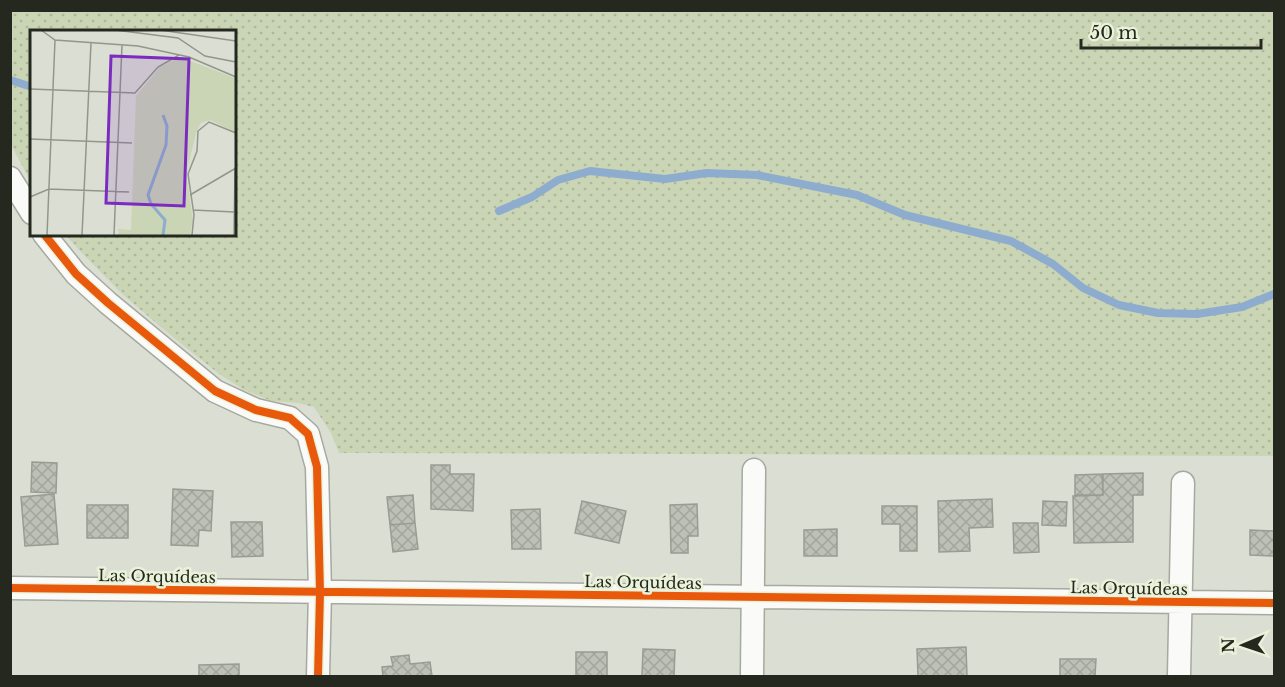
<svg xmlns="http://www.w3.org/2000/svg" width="1285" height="687" font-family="'Libre Baskerville',serif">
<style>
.grass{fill:url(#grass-dots)}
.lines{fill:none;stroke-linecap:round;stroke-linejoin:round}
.stream{stroke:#8eacce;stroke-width:8}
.building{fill:url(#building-cross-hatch);stroke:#999c93;stroke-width:1.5}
.minor-casing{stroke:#a5a99f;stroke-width:25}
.minor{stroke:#fafaf8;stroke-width:22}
.cycleway-casing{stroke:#eaf3da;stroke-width:11}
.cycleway{stroke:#e8590c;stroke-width:8}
.labels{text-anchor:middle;stroke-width:5;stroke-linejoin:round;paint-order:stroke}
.street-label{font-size:16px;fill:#25281f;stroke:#eaf3da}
.inset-river{fill:none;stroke:#8eacce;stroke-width:3}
.inset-road{fill:none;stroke:#92968b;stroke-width:1.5}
.view{fill:#7b2cbf;fill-opacity:0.15;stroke:#7b2cbf;stroke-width:3}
.inset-edge{fill:none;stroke:#25281f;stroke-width:3}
</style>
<defs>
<pattern id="grass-dots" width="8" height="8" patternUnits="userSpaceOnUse" patternTransform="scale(1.5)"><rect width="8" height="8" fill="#cad5b6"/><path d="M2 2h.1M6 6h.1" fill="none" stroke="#adb79c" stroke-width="1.8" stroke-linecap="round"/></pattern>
<pattern id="building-cross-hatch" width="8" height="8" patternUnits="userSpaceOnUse" patternTransform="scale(1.5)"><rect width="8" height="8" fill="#bcc0b5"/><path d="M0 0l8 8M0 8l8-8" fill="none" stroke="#a1a59b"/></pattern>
</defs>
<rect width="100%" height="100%" fill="#dbdfd3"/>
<path class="grass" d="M10 11H1274V456L339 453 331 433 314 407 298 403 272 401 244 390 219 374 169 334 121 293 78 249 65 234H234V32H32L31 182 11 145Z"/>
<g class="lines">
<path class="stream" d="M10 80 32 87
M499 211 532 197 558 180 590 171 665 179 707 173 757 175 857 195 905 215 1011 241 1053 264 1083 288 1119 305 1158 313 1197 314 1242 307 1274 294"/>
</g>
<path class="building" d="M32 462 57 463 56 493 31 492Z
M431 465H450V474H474L473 511 431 509Z
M1143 473V495H1133V542L1074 543 1073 496 1103 495V474Z
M1102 474 1103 495H1075V475Z
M173 489 213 491 211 531 199 530 198 546 171 545Z
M54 494 58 544 25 546 21 497Z
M413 495 415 523 390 525 387 497Z
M992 499 993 527 969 528 970 551 939 552 938 501Z
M582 501 626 511 619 543 575 533Z
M1043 501 1067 502 1066 526 1042 525Z
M697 504 698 536H688V553H671L670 505Z
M87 505H128V538H87Z
M882 506H917V551H900V524H882Z
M540 509 541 549H512L511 510Z
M231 522H262L263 556 232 557Z
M415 523 418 549 393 552 390 525Z
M1013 523H1038L1039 552 1014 553Z
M837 529V556H804V530Z
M1250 530 1274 531V556L1250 555Z
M966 647 967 676H918L917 649Z
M643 649 675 650 674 676H642Z
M576 652H607V676H576Z
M409 655 410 664 430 662 432 676H383L382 667 393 666 391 657Z
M1060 659H1096L1095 676H1060Z
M239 664V676H199V665Z"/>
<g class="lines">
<defs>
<path id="minor" d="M10 178 32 213
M44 234 76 274 108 303 215 391 256 410 290 418 308 434 317 467 320 592 318 676
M10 588 1274 603
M752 676 754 470
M1179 676 1183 483"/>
</defs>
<use href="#minor" class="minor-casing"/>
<use href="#minor" class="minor"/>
<defs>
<path id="cycleway" d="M44 234 76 274 108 303 215 391 256 410 290 418 308 434 317 467 320 592 318 676
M10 588 1274 603"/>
</defs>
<use href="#cycleway" class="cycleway-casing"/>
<use href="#cycleway" class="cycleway"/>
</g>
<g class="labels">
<g class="street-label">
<text transform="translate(157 576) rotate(1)" y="6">Las Orquídeas</text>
<text transform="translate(643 582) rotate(1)" y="6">Las Orquídeas</text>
<text transform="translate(1129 588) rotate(1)" y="6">Las Orquídeas</text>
</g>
</g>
<g transform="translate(30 30)">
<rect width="206" height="206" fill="#dbdfd3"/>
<path d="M150 27 205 48V102L180 90 171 93 167 100 156 144 163 190 160 205H89L88 199 101 200 106 66 130 37Z" fill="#cad5b6"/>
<path class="inset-river" d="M133 205 135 190 121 174 118 165 136 115 137 96 133 85"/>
<path class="inset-road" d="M11 0 25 10 108 16 159 27 206 47M85 0 148 8 175 26 206 32M130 0 206 11M0 59 105 63 128 37 149 25M0 109 102 113M160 165 206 138M0 167 19 159 99 162M163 180 204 182M17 205 25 10M52 205 61 13M84 205 92 15M162 205 164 185 158 144 167 121 168 101 179 92 206 103M204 205 205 139"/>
<path class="view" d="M81 26 159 29 154 176 76 173Z"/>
<rect width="206" height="206" class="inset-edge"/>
</g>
<rect width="1285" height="687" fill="none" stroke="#25281f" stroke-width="24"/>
<g transform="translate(1243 645) rotate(268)" stroke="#eaf3da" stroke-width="4.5" paint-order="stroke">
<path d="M0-4.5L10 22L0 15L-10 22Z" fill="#25281f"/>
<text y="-9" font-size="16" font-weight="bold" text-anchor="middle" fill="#25281f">N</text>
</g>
<path d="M1081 39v9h180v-9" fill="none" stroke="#25281f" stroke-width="3"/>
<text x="1090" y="39" font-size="18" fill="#25281f" stroke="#eaf3da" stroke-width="4.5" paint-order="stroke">50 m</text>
</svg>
